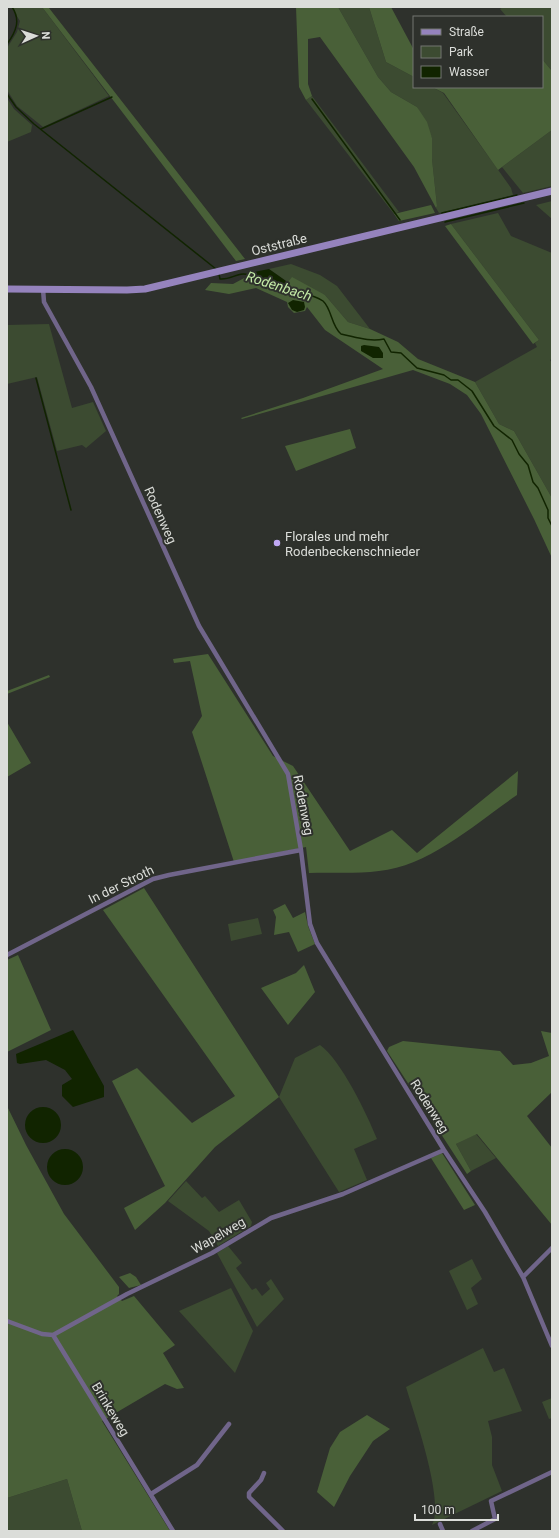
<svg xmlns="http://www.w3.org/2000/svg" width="559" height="1538" font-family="Roboto,sans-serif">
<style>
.green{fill:#3c4b31}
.forest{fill:#496038}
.water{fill:#112400}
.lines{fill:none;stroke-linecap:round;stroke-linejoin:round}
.stream{stroke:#112400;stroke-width:1.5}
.minor{stroke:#70658a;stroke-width:4.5}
.secondary{stroke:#9583bd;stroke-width:7}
.poi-dot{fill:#c0a8f4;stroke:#2e312c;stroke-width:1.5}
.labels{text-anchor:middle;stroke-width:4;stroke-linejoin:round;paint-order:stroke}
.street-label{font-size:13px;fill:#dbddd9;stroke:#2e312c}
.poi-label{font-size:13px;fill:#dbddd9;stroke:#2e312c;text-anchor:start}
.water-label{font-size:14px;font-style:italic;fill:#c3eaa6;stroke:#2e312c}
</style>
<rect width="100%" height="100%" fill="#2e312c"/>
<path class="green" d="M11 7H42L109 96 43 127 17 106 7 90V48L17 32 20 21Z
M338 7H369L386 62 414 77V87H432L443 93 511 188 513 195 439 213 436 208 437 206 432 159V138L417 107 391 92 378 77Z
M503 7H552V71L542 59V17H507L500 9Z
M312 96 399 212 394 214 306 100Z
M7 98 14 109 32 125 31 132 7 142Z
M552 130V186L523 193 502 167Z
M552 201V219L536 205Z
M498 213 511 236 552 253V359L550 360 552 363V498L514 431 499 424 475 382 537 347 535 343 539 340 451 224Z
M291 264 320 275 337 286 370 329 348 322 325 295 286 285V281L269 269Z
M49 324 72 408 93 402 106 431 86 448 82 445 57 451 37 377 7 384V325Z
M258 918 262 934 231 941 228 924Z
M320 1045C341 1060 367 1114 377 1139L354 1149 367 1180 339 1192 279 1097 295 1058Z
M476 1134 496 1158 471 1171 456 1144Z
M186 1181 202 1198 205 1196 219 1212 239 1200 252 1222 251 1226 218 1246 209 1231 168 1201Z
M228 1246 242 1263 236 1268 252 1290 256 1288 262 1296 270 1289 266 1283 271 1279 284 1299 257 1327 217 1253Z
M472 1259 482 1279 471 1288 478 1304 467 1310 449 1271Z
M231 1288 253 1331 235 1373 179 1311Z
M483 1348 494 1372 504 1368 522 1411 488 1421 492 1437V1465L502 1491 432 1525C445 1501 414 1414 406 1387Z
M552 1398V1418L549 1419 542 1402Z
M67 1479 82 1531H7V1498Z"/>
<path class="forest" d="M42 7H50L49 8 245 259 236 261Z
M296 7H338L378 77 391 92 417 107 427 122 432 138V159L437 206 436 208 414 167 320 37 308 39V84L312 96 306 100 299 87Z
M369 7H391L414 50V77L386 62Z
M542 59 552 71V130L498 170 444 93 432 87H542Z
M431 205 435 213 399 221 394 214Z
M451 224 539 340 533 344 445 226Z
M248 276 280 286 286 285 292 277 325 295 348 322 370 329 398 342 418 359 475 382 499 424 514 431 552 498V558L534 519 481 414 467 395 450 384 413 370 242 419 241 418 303 398 383 369 325 330 307 307 305 311 294 313 288 307 287 302 256 288 229 294 205 290 211 283 233 284Z
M350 429 356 448 296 471 285 446Z
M208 654 273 756 293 766 350 851 392 830 417 853 518 771 517 795C476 823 429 866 379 871 356 874 332 872 309 873L306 847 234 862 192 732 202 716 190 661 174 663 173 659Z
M49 675 50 677 7 694V691Z
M7 722 31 763 7 777Z
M144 888 279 1097 215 1147 165 1203 135 1230 124 1208 165 1186 112 1081 137 1068 192 1123 235 1096 103 910Z
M285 904 293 918 305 912 308 926 315 944 298 952 289 932 274 935 276 917 273 910Z
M18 955 51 1030 7 1052V960Z
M304 965 315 992 288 1025 261 988 296 973Z
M541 1031 552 1033V1092L527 1116 552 1148V1225L477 1134 456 1144 471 1171 467 1174 387 1051 389 1047 403 1041 500 1051 513 1065 531 1063 549 1056Z
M7 1106 26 1145 64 1214 119 1287V1294L117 1296 122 1301 134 1296 175 1345 163 1353 184 1388 177 1389 165 1384 102 1421 170 1531H82L67 1479 7 1498Z
M442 1153 475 1205 464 1210 431 1158Z
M130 1273 136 1277 141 1285 129 1288 119 1277Z
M367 1415 390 1429 373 1441 350 1476 334 1507 317 1492 330 1448 340 1432Z"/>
<path class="water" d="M269 269 286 281V285L280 286 248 276 254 272Z
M293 300 304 302 305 307 304 310 297 312 292 310 288 303Z
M364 345 379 347 383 353V358H373L361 351V346Z
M73 1030 104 1086V1097L73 1107 62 1096V1085L72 1079 65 1070 46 1060 20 1064 17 1063 16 1054Z
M25 1125a18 18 0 1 1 36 0a18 18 0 1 1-36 0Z
M47 1167a18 18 0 1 1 36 0a18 18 0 1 1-36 0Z"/>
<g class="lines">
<path class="stream" d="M7 44C16 32 21 20 12 7
M7 94 16 107 34 124 216 269
M312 99 400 220
M41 129 112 97
M442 213 517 195
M445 222 524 203
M219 274 220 279C232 280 238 271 249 275
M280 285C292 294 310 292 323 301 332 309 331 326 341 334 356 337 369 342 384 339L391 352 401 353 417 368 444 375 451 380H458L472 391 494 426 512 440 519 454 528 465 533 482 538 488 548 510V518L552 526
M36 378 71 510"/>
<path class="minor" d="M43 289 44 302 91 387 199 626 288 774 301 850 310 924 317 943 444 1150 485 1212 523 1277 552 1346
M7 955 153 879 169 875 301 850
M523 1277 552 1248
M7 1321 42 1334 53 1335 127 1294 212 1253 271 1218 343 1194 444 1150
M53 1335 173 1531
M264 1473 261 1480 249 1493V1497L283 1531
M151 1494 197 1465 229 1424
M440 1524 443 1531
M472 1531 495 1519 491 1501 552 1472"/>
<path class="secondary" d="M7 289 127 290 145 289 552 191"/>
</g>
<circle class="poi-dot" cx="277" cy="543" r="4"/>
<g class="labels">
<g class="street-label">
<text transform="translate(279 244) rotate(-14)" y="5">Oststraße</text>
<text transform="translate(161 515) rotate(66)" y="5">Rodenweg</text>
<text transform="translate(304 805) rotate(79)" y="5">Rodenweg</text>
<text transform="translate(121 884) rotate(-26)" y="5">In der Stroth</text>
<text transform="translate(430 1106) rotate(58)" y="5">Rodenweg</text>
<text transform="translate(218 1235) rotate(-30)" y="5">Wapelweg</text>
<text transform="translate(111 1409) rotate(59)" y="5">Brinkeweg</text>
</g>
<g class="poi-label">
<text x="285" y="541">Florales und mehr<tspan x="285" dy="15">Rodenbeckenschnieder</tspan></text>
</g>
<g class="water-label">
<text transform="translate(279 286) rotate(18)" y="5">Rodenbach</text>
</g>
</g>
<rect width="559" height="1538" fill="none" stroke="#dbddd9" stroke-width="16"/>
<rect x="413" y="16" width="130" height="72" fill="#2e312c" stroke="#737671"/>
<rect x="421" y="29" width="20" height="6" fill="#9583bd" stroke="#737671"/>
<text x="449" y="36" font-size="12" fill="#dbddd9">Straße</text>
<rect x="421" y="46" width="20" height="12" fill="#3c4b31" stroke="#737671"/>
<text x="449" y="56" font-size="12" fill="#dbddd9">Park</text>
<rect x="421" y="66" width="20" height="12" fill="#112400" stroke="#737671"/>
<text x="449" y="76" font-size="12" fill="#dbddd9">Wasser</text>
<g transform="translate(36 36) rotate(87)" stroke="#2e312c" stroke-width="3" paint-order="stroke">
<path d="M0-3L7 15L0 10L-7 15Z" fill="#dbddd9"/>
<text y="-6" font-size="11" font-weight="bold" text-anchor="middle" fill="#dbddd9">N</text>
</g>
<path d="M415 1514v6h83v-6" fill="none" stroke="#dbddd9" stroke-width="2"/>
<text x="421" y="1514" font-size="12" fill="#dbddd9" stroke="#2e312c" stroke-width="3" paint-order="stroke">100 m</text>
</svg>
